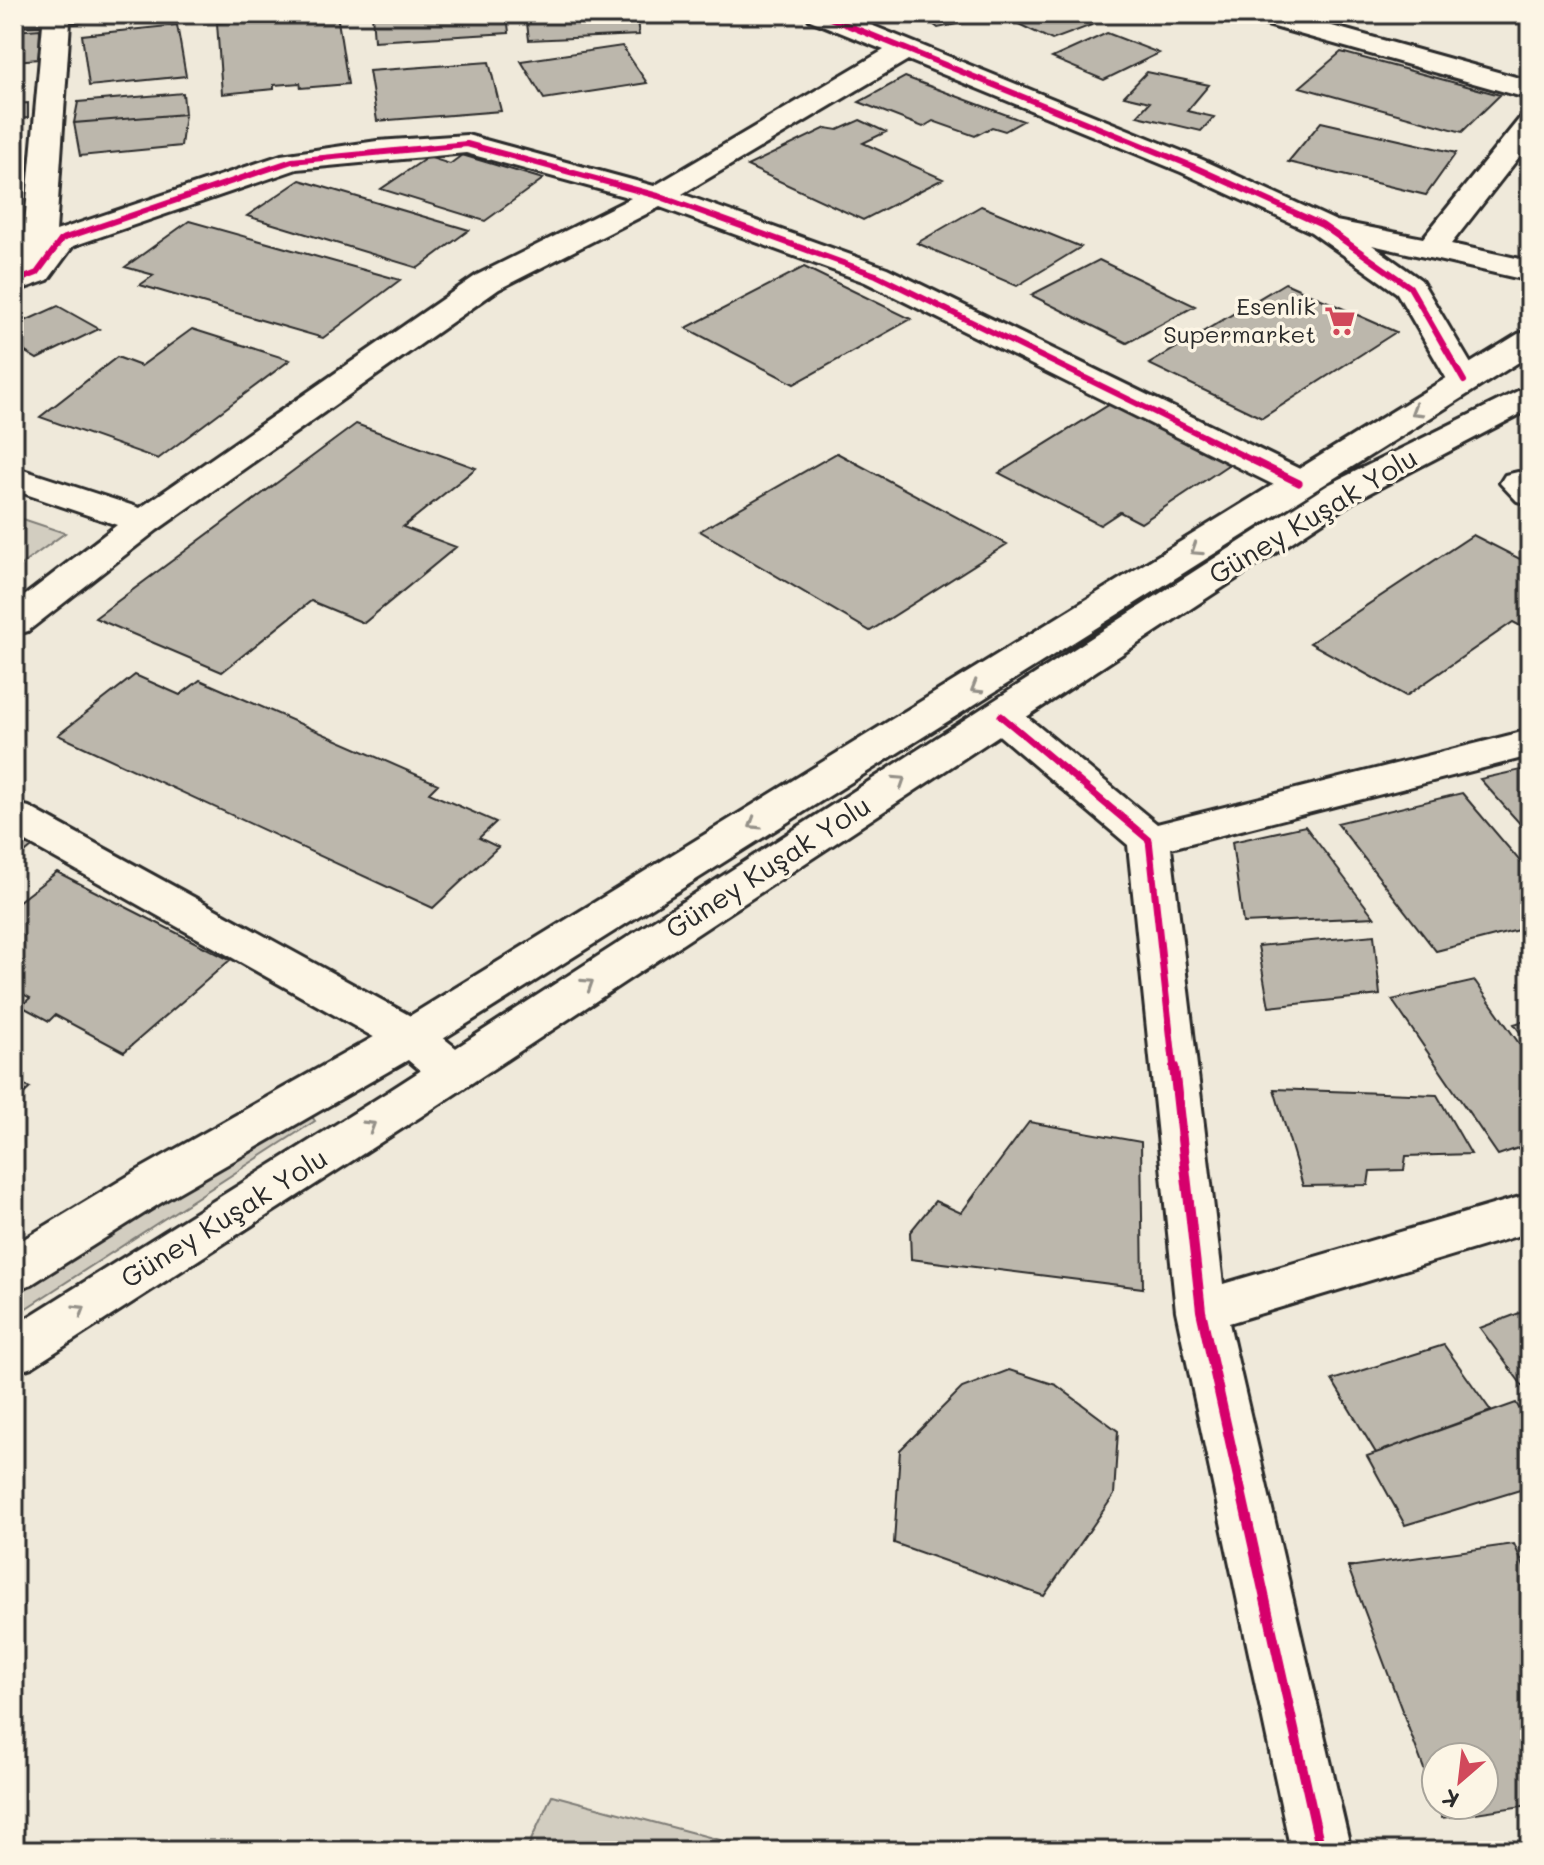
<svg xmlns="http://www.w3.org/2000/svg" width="1544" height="1865" font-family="Mali,sans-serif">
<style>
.green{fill:#d2cdc0;stroke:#7e7c76;stroke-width:2}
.building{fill:#bcb7ac;stroke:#2b2b2b;stroke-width:2}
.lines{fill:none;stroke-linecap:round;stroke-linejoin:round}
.minor-casing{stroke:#2b2b2b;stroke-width:6}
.major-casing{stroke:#2b2b2b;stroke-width:6}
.minor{fill:#fcf5e5;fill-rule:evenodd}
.major{fill:#fcf5e5;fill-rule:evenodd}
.cycleway-far2-casing{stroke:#fcf5e5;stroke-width:10}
.cycleway-far1-casing{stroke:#fcf5e5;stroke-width:12}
.cycleway-casing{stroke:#fcf5e5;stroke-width:15}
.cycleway-far2{stroke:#d6006c;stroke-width:6}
.cycleway-far1{stroke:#d6006c;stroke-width:7}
.cycleway{stroke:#d6006c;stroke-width:10}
.oneway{stroke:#949088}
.labels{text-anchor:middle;stroke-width:7;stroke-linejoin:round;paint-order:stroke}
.far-poi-label{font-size:24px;fill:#2b2b2b;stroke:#fcf5e5;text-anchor:end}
.street-label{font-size:28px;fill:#2b2b2b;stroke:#fcf5e5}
</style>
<rect width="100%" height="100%" fill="#efe9da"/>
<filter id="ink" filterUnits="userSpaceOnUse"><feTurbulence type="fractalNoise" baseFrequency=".0125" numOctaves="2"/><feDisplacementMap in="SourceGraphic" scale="16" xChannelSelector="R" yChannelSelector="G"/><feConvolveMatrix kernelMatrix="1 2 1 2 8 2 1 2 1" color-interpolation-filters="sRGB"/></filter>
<g filter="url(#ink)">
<path class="green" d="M14 516 65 533 14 570Z
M303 1104 315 1121 14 1316V1285Z
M552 1795 761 1851H526Z"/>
<path class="building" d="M337 14 348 84 301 88 300 83 274 85V89L222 94 217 23Z
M372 14H507L509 33 374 41Z
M526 14H636L639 35 529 40Z
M920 14H982L986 18 938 28Z
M1021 14H1069L1092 25 1052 40 1008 19Z
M177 25 186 76 89 86 82 35Z
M40 29 39 59 14 61V31Z
M1107 33 1159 53 1104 80 1052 58Z
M622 46 647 83 544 99 521 61Z
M1341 52 1500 95 1462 132 1300 87Z
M489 62 501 111 377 121 369 71Z
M1147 72 1209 85 1187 111 1214 117 1201 131 1137 116 1150 102 1124 96Z
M905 77 1023 121 1005 131 992 127 975 136 933 121 923 127 859 102Z
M183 93 185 114 74 123 78 102Z
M28 103V118L14 119V104Z
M185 114 181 146 80 156 74 123Z
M860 120 886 132 863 143 943 179 863 220 747 166 826 128 838 130Z
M1321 122 1456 153 1426 195 1288 162Z
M462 155 543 179 485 221 381 189 428 157 450 164Z
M300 180 469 230 418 268 247 216Z
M981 206 1081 247 1017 286 917 243Z
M189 221 400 280 323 338 140 285 154 275 125 267Z
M1099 260 1195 306 1127 343 1031 295Z
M804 267 911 319 794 384 686 328Z
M1285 283 1396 332 1262 418 1149 364Z
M58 306 99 329 37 359 14 345V326Z
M192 329 290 360 158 459 40 417 117 357 141 366Z
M1112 403 1234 461 1141 523 1120 512 1100 525 999 473Z
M356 424 476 468 403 527 456 547 364 623 311 601 222 672 95 618Z
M837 453 1007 544 870 631 700 531Z
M1473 535 1530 564V631L1513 622 1406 696 1310 643Z
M135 675 180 695 200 680 438 784 429 793 496 822 479 838 498 847 433 908 58 735Z
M1530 768V835L1480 779Z
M1462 793 1530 873V927L1436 951 1337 823Z
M1305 826 1374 917 1243 923 1232 842Z
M14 839 32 847 14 862Z
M57 872 230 960 124 1052 55 1015 49 1021 21 1006 30 998 14 989V905Z
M1374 935 1380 995 1269 1007 1258 946Z
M1475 981 1530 1059V1144L1498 1155 1392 1000Z
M1530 1019V1046L1514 1024Z
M14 1080 30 1088 14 1103Z
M1274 1089 1437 1095 1471 1154 1406 1156 1404 1170 1370 1171 1368 1185 1303 1186Z
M1029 1122 1141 1142 1143 1288 911 1259 910 1232 935 1201 961 1213Z
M1530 1309V1396L1480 1328Z
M1444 1345 1491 1411 1376 1453 1332 1380Z
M1009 1370 1056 1385 1118 1431 1114 1495 1044 1596 894 1543 900 1450 962 1388Z
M1516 1403 1530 1426V1487L1405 1525 1367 1456Z
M1514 1544 1530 1580V1805L1442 1818 1437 1805H1484V1757H1436V1801L1348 1567Z"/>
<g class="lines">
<defs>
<path id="minor" d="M14 14H87L83 20 70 22 56 231 281 155 377 141 467 135 654 186 884 50 810 20 806 14H844L1203 160 1336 221 1423 238 1520 118 1530 115V143L1451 244 1530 261V281L1372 245 1421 280 1481 381 1476 388 1464 391 1452 388 1397 293 1311 232 1181 172 908 60 682 194 887 268 1312 475 1317 483 1312 491 1299 494 1286 491 865 282 660 207 499 289 157 530 28 631 14 635V604L117 525 14 490V467L140 508 477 275 631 198 466 153 297 169 73 246 48 280 14 292V271L21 268 43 24 14 25Z
M1245 14H1289L1530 81V99L1249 20Z
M1518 472 1530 475V504L1517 501 1500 483 1505 475Z
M1001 703 1015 707 1157 824 1530 730V756L1171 848 1223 1284 1530 1194V1232L1229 1323 1351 1851H1291L1176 1311 1128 845 987 725 981 716 987 707Z
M14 803 29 807 427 1025 470 1059 477 1071 470 1083C438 1093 419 1068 395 1049L14 835Z"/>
<path id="major" d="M1530 331V355L427 1049 167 1199 32 1284 14 1290V1245L133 1173 395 1025 1518 334Z
M1530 385V409L1354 501 420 1117 32 1367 14 1373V1326L386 1093 1328 485Z"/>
</defs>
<use href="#minor" class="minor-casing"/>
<use href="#major" class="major-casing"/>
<use href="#minor" class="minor"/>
<use href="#major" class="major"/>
<defs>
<path id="cycleway-far2" d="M820 14 1192 166 1322 225 1410 287 1464 381
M14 282 37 273 62 239 292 161 467 144 658 196 876 275 1258 463"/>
<path id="cycleway-far1" d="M1254 461 1299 483
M1001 716 1149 840 1174 1069"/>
<path id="cycleway" d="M1174 1067 1201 1311 1321 1851"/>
</defs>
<use href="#cycleway-far2" class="cycleway-far2-casing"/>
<use href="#cycleway-far1" class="cycleway-far1-casing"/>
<use href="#cycleway" class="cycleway-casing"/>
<use href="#cycleway-far2" class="cycleway-far2"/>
<use href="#cycleway-far1" class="cycleway-far1"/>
<use href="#cycleway" class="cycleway"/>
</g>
<defs><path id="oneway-chevron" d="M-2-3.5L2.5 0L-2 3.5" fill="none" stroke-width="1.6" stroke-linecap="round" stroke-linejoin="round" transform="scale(2)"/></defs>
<g class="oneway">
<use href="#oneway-chevron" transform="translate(1416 411) rotate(148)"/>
<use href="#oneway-chevron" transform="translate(1196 550) rotate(147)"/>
<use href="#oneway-chevron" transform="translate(976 688) rotate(149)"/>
<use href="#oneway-chevron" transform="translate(900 781) rotate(-33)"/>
<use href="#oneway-chevron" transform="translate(754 824) rotate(148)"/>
<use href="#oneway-chevron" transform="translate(588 984) rotate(-33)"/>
<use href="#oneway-chevron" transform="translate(370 1126) rotate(-32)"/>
<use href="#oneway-chevron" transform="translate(80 1310) rotate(-32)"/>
</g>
</g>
<defs>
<symbol id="supermarket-bare" viewBox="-9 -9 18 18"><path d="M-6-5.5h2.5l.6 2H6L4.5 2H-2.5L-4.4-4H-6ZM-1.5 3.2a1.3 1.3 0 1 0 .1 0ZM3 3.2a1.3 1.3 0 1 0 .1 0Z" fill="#d1495b" stroke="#fcf5e5" stroke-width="2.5" paint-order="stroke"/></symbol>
</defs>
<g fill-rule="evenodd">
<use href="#supermarket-bare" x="1318" y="299" width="44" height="44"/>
</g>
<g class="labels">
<g class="far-poi-label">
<text x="1316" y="315">Esenlik<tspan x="1316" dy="28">Supermarket</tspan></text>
</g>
<g class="street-label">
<text transform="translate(1313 516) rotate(-31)" y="10">Güney Kuşak Yolu</text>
<text transform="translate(768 867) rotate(-33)" y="10">Güney Kuşak Yolu</text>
<text transform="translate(224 1218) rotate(-32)" y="10">Güney Kuşak Yolu</text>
</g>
</g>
<rect width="1544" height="1865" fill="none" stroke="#fcf5e5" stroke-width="48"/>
<rect x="24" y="24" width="1496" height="1817" fill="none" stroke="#2b2b2b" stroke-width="3" filter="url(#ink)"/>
<g transform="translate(1460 1781) rotate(208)"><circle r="38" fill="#fcf5e5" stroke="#a8a49b" stroke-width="2"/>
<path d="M0-6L14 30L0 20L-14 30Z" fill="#d1495b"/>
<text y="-12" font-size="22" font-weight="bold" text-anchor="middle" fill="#2b2b2b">K</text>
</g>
</svg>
